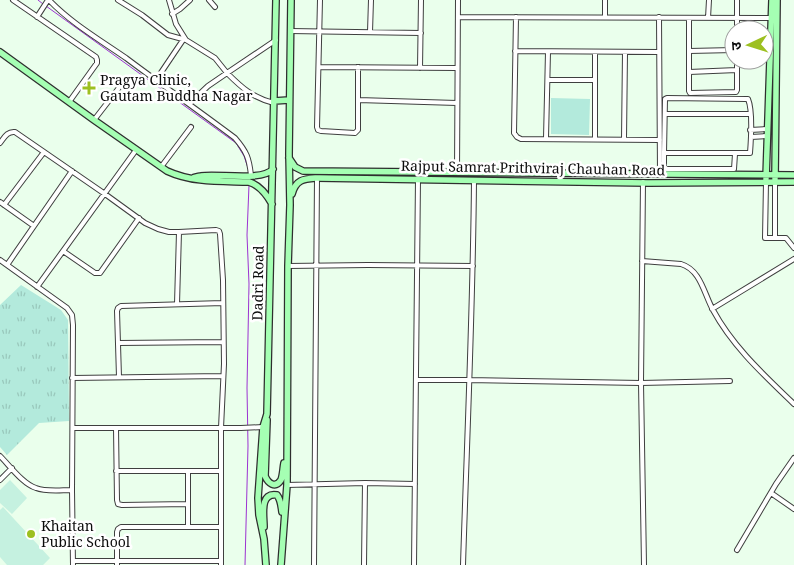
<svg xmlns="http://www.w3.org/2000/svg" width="794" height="565" font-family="'Noto Serif','Noto Sans Devanagari',serif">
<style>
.grass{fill:#b3eadc}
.park{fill:url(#park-tufts)}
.pitch{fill:#c5f1e0}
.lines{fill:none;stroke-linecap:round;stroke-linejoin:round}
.stream{stroke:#9c32d1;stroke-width:1}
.street-casing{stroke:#3f3f3f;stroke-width:6}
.secondary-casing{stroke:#2e2e2e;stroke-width:8}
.street{stroke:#fff;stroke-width:4}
.secondary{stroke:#a5ffb3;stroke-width:5.5}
.poi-dot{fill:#9dc020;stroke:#fff;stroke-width:2}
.labels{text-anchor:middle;stroke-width:5;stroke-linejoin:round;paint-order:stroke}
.poi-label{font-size:14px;fill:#0c0c0c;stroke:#fff;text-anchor:start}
.street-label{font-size:14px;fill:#0c0c0c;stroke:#fff}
</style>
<defs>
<pattern id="park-tufts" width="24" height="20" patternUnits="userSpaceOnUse" patternTransform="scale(1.25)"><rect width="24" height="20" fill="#b3eadc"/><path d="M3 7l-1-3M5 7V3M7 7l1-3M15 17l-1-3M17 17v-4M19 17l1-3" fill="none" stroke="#99c8bc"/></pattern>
</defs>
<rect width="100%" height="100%" fill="#eaffec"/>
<path class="grass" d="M551 98 590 99 589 135 551 134Z"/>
<path class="park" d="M21 285 61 310 68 320 69 421 39 423 7 455 0 447V305Z"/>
<path class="pitch" d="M10 480 27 498 12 514 0 503V490Z
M3 507 50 558 43 565H7L0 557V510Z"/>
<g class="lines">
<path class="stream" d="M38 0 43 4
M46 6 236 143 244 156 248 168
M245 565 248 446 247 388 249 284 247 235 249 185"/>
<defs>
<path id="street" d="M13 0 96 57 97 60V63L69 102
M49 0C71 23 100 40 126 58 162 85 199 111 235 138 247 152 249 158 251 175
M118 0 142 15 168 35 186 40
M169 0 176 24 186 40 215 58 227 73 276 40
M209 0 215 7
M320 0 317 127 318 130 321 131 355 133 358 130V67
M172 14 180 9 190 0
M37 17 48 0
M458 17 773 18
M516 17 514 133 517 137 521 139 660 140
M605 17V0
M659 17 660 174
M689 18V91L690 93 736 92 737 90V60
M708 18 709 0
M737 30V0
M290 31 421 33
M370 32 371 0
M515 51 659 52
M689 51 734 50
M595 52V139
M319 67 457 68
M420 68 421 0
M689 72 737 70
M156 80 183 40
M548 80H595
M358 100 457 103
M189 104 208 86 227 73C242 88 253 98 274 103
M665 114H750
M94 120 125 80
M750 130 768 129
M751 137 767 136
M546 138 548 52
M624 139 625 52
M0 143C4 138 7 131 15 132L105 194 145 223 158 229 169 232H179L216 230 219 231 220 234 223 280 224 364 221 428V565
M664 153 665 99 667 98 746 99H748C753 111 751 140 750 153H664V167L667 169H734L735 154
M161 167 191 127
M457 172 458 0
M643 182 641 383 644 565
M766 182 765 238H786L794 248
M0 202 34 226
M4 205 44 152
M775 238V182
M63 251 95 273H100L139 218
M0 260 67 308 72 315 73 325 72 490 73 565
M642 261 681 264C701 270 704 294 713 310 733 347 764 375 794 404
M7 265 72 171
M288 266 368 265 473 266
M37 287 136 150
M177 304 179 232
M712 309 794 259
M118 343 223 342
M119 377 117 311 118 308 121 306 223 303
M72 378 223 376
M416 380H468L641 383 730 381
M73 428H241L263 427
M116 428 117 500 118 504 122 505 188 504
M0 456C10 466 23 484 36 488 46 492 61 490 72 490
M116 471H220
M0 480 12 468
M287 485 365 483 415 484
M771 493 794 509
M188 527V471
M737 550 776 484 794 458
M73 561H220
M117 565V532L118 529 121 527H221
M314 565 317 178
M364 565 365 483
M414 565 418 179
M463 565C467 437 473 309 474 180"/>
<path id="secondary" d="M0 52 94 120 167 171C193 183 221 181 249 182 259 185 267 195 272 204
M274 101 289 100
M289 158 295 167 303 171 794 175
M193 178C196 177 198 176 201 176 217 173 262 182 273 169
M766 178 772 0
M775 178 777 0
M292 194C296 179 304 179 317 178L648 183 794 182
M267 420 265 476C268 483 275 489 281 480 283 475 283 468 284 463
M264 527C264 516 259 492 277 495 281 500 281 505 282 512
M266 565 264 539 259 515 258 498 263 427 267 414 276 0
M281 565 287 485 288 266 290 205 289 154 291 0"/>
</defs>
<use href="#street" class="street-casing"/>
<use href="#secondary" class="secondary-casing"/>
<use href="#street" class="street"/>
<use href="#secondary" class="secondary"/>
</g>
<g class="poi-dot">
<path d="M86.5 80.5h5v5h5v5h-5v5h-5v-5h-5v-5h5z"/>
<circle cx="31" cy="534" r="5"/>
</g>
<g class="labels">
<g class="poi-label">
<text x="100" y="85">Pragya Clinic,<tspan x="100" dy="16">Gautam Buddha Nagar</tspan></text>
<text x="41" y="531">Khaitan<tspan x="41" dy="16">Public School</tspan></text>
</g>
<g class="street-label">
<text transform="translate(533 168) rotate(1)" y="5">Rajput Samrat Prithviraj Chauhan Road</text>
<text transform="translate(258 283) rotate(-89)" y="5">Dadri Road</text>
</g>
</g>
<g transform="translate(749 45) rotate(266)"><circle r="24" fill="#ffffff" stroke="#9e9e9e"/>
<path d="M0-4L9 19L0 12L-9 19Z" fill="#9dc020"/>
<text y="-8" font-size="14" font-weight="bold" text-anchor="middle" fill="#0c0c0c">उ</text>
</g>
</svg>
